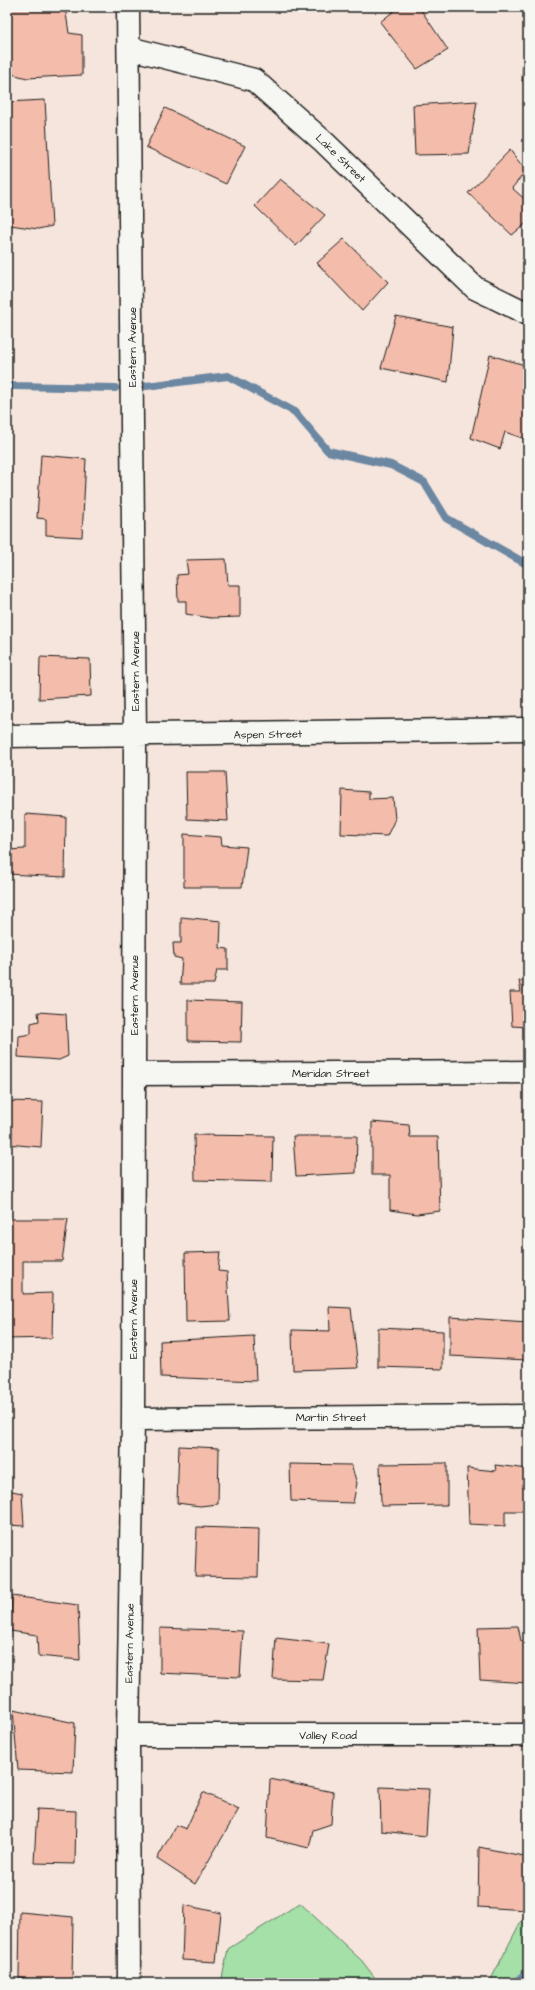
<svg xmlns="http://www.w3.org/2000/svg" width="535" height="1990" font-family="'Architects Daughter',sans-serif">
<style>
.green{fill:#a4e0a7;stroke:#607e62}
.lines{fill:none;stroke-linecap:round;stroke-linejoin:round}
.stream{stroke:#6c87a2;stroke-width:8}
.building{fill:#f4bcaa;stroke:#1c1c1c}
.minor-casing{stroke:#1c1c1c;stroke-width:25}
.minor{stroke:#f6f6f2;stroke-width:22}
.labels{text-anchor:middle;stroke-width:4;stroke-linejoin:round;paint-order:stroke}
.street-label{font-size:11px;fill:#1c1c1c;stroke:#f6f6f2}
</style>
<rect width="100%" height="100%" fill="#f5e5dc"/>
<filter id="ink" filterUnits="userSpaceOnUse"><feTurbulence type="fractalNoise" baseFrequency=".025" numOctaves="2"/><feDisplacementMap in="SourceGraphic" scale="8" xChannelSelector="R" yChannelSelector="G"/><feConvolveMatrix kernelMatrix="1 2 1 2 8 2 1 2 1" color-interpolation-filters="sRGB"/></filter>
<g filter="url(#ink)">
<path class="green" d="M300 1903 362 1961 379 1983H221L228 1949Z
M528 1915V1983H489L521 1921Z"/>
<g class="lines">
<path class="stream" d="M7 384 13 386 115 388
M146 386 228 376 295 412 328 451 391 465 424 482 446 518 528 565
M515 1983 528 1973"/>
</g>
<path class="building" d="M7 7H65L69 33 82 35V75L27 78 8 73Z
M399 7H419L448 50 417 69 380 22Z
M525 29H528V82L522 81Z
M45 100 52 226 38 229 10 225 7 102Z
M477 101 469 154 415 155 413 105Z
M165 108 245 146 226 184 146 147Z
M510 150 526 171 512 188 528 202V222L512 235 468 193Z
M280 179 325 215 296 246 255 206Z
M344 239 388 282 362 311 317 263Z
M396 316 453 327 448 382 381 368Z
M490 355 528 366 526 376 528 377V440L505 432 500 449 471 438Z
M41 455 86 459 82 537 46 535V519L37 518Z
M226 559 228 585H240V617L211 618 186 614V601H178L177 575 188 574 186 560Z
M40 657 90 659 91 696 39 699Z
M186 772H225L228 821 187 819Z
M342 790 369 792V799L393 798 395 819 387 836 341 834Z
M25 814 66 817 65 877 7 874V850L25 849Z
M184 834 221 837 222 845 247 847 242 887H184Z
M181 917 221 921 220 948 228 949V970H217L214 984H180L182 959 174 957 173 943H181Z
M519 981H528V1027L512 1026 510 992H521Z
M188 1000 242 1002 241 1042 188 1041Z
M38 1012 66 1014 68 1056 59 1060 18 1057 19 1036 31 1034V1023L39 1021Z
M7 1101 43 1102 41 1147 7 1144Z
M372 1122 409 1125 410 1137H438L440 1211 417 1214 390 1210V1175H372Z
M194 1135 273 1136 272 1182 195 1180Z
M293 1136H357L356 1173 296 1176Z
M7 1219H68L62 1261H23V1294L53 1293 52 1338 7 1339Z
M220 1252 218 1271 227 1272 230 1321 186 1322 185 1253Z
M329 1307 351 1308 358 1368 293 1370 292 1330 330 1331Z
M450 1317 528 1322 527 1360 450 1356Z
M378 1328 443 1331V1369L378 1367Z
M254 1336 256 1381 161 1377 160 1341Z
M179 1446 219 1448 218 1504 200 1506 177 1503Z
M447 1463V1505L381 1506 380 1464Z
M290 1464 351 1465 357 1483 353 1503 291 1501Z
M495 1465 528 1469V1511H505V1526L469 1524 467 1468 496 1471Z
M7 1490 22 1493 24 1526 7 1525Z
M197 1527 259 1529 258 1577 195 1576Z
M12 1596 78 1605 80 1660 38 1656 37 1635 10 1631Z
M518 1626 521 1641 528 1640V1683L480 1680 478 1627Z
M160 1628 243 1631 240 1677 160 1673Z
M276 1638 329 1644 323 1680 273 1679Z
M13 1710 75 1723 73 1772 18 1770Z
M270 1779 333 1792 331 1824 313 1830 309 1848 267 1838Z
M380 1787 429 1789 426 1836 381 1831Z
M203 1792 239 1809 195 1884 157 1859 176 1825 186 1829Z
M37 1809 76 1811 75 1864 34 1863Z
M479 1847 528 1857V1910L478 1907Z
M184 1905 221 1913 216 1962 182 1960Z
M20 1912 73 1917 72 1982 19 1978Z"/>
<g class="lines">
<defs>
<path id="minor" d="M128 7 135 736 133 1419 128 1735 129 1983
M129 48 254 80 324 142 475 288 528 314
M7 736 528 729
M134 1074 528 1072
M133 1419 528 1416
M128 1735H528"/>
</defs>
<use href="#minor" class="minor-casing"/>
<use href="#minor" class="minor"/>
</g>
</g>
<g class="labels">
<g class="street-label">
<text transform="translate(341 158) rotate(44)" y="4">Lake Street</text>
<text transform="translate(132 347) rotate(-90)" y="4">Eastern Avenue</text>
<text transform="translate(135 671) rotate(-90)" y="4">Eastern Avenue</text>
<text transform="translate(268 734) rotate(-1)" y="4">Aspen Street</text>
<text transform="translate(134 995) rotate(-90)" y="4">Eastern Avenue</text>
<text x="331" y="1077">Meridan Street</text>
<text transform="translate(133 1319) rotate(-90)" y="4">Eastern Avenue</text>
<text x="331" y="1421">Martin Street</text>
<text transform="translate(129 1643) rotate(-89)" y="4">Eastern Avenue</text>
<text x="328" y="1739">Valley Road</text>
</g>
</g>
<rect width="535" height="1990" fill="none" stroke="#f6f6f2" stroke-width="24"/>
<rect x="12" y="12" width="511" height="1966" fill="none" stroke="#1c1c1c" stroke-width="1.5" filter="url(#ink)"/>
</svg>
